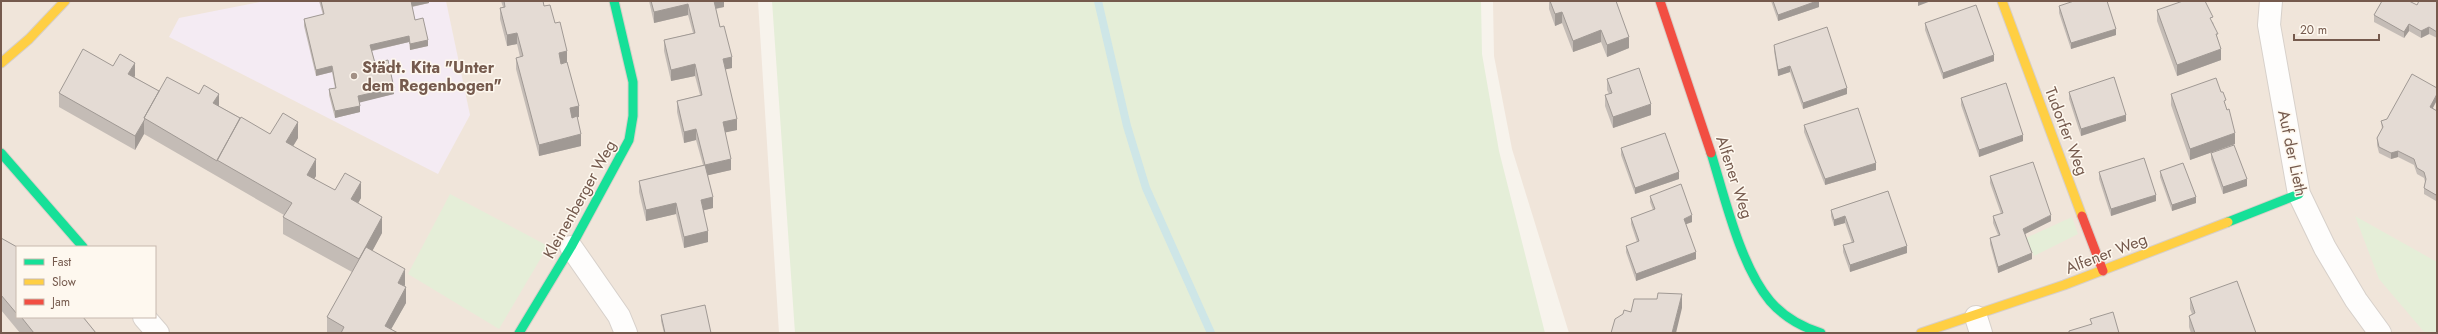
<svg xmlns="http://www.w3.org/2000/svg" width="2438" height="334" font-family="Jost,sans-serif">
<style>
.residential{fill:#f0e5da;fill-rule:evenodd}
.education{fill:#f4ebf3}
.green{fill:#e5eed8}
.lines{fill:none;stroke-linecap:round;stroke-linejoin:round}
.stream{stroke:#cee6e7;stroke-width:8}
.street-casing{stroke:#d7d0ca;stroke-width:24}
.fast-casing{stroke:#d7cfc8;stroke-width:11}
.slow-casing{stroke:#d7cfc8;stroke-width:11}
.jam-casing{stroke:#d7cfc8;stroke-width:11}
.street{stroke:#fefdfc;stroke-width:22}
.fast{stroke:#16e098;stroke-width:9}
.slow{stroke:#ffcf43;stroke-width:9}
.jam{stroke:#f24e42;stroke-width:9}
.wall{fill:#c4bcb6}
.shaded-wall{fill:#a09994}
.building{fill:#e4dbd4;stroke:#a09994}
.poi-dot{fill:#a29085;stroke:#fef8ef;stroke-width:1.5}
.labels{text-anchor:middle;stroke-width:3;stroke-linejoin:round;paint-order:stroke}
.poi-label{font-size:16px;font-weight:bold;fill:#755a4d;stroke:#fef8ef;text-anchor:start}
.street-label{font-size:16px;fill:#755a4d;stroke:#fef8ef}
</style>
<rect width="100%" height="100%" fill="#f7f3ec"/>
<path class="residential" d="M1 1H758L779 333H1ZM17 247H155V317H17Z
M1493 1H2437V333H1569L1512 149 1494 56Z"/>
<path class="education" d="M265 1H446L470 115 438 174 169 37 179 18Z"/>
<path class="green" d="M772 1H1481L1482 54 1499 151 1545 333H795Z
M450 194 548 246 499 329 408 274Z
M2355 216 2437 262V333H2425L2379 279Z
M2072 217 2078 234 2034 256 2026 238Z"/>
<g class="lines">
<path class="stream" d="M1098 1 1127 126 1146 188 1211 333"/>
<defs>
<path id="street" d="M2271 1 2269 25 2299 194 2325 248 2356 300 2380 333
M571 247 619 316 626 333
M144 317 158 333
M1976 317 1981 333"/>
<path id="fast" d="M1 153 83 247
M1711 153C1725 198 1740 265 1770 301 1783 316 1802 327 1821 333
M2228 222 2299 194
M519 333 571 247 629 140 633 116V82L614 1"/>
<path id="slow" d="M2002 1 2082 216
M1 63 29 39 65 1
M1921 333 2064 285 2228 222"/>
<path id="jam" d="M1660 1 1711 153
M2082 216 2103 271"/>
</defs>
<use href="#street" class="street-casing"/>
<use href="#fast" class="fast-casing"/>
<use href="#slow" class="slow-casing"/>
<use href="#jam" class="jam-casing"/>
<use href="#street" class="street"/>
<use href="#fast" class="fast"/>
<use href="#slow" class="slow"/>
<use href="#jam" class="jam"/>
</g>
<path class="wall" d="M319 1H429V3L412 7 415 20 428 46 410 50 409 42 372 51 375 63 394 94 359 102 360 112 335 118 329 95V89L335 88 332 72 316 76 304 26V19L323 15Z
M501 1H543L544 6 555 23 567 62 579 117H577L581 146 539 156 516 69V58L520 57 517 44 507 46 500 19V8L503 7Z
M649 1H724V7L716 9 720 27 732 68 725 69 737 130 725 132 731 170 708 175 713 208 704 210 708 242 684 248 676 214 646 221 639 192V181L703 165 696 140 684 143 677 112V101L700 95 695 76 671 81 664 51V40L693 33 688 15 654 23Z
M1549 1H1616L1629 48 1607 57 1601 42 1573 52 1562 23 1555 26 1549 9Z
M1771 1H1819V7L1778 21Z
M2437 1V38L2429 34 2421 38 2409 31 2404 38 2374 22V15L2417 5Z
M2059 6 2116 35 2071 49 2059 13Z
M2157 10 2213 22 2218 40 2221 60 2177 76 2157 21Z
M1925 23 1994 61 1943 79 1925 30Z
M1774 45 1847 94 1803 109 1790 72 1778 76 1774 51Z
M135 76 134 77 159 91 219 106 270 134 298 138 293 146 316 176 314 179 335 190 361 198 358 203 382 233 372 251 405 285 404 286 406 303 391 329 398 333H328L327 332V317L352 272 283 234V217L284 215 144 134 135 150 59 107V93Z
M1607 79 1651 115 1613 128 1605 106V95L1609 94 1607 90Z
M2069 92 2126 121 2081 136 2069 99Z
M2171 94 2226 107 2235 144 2190 160 2171 105Z
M1961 98 2023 141 1979 157 1961 105Z
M2437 100 2433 108 2437 111V199L2436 201 2424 194V188L2425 182 2424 178 2417 174 2414 165 2398 157 2391 159 2379 153 2377 145V138L2382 129 2381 121 2387 119Z
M1804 125 1876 170 1825 185 1804 132Z
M1621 148 1679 179 1635 194 1621 155Z
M2211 153 2247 186 2223 194 2211 159Z
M2160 171 2196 203 2172 211 2160 177Z
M2099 172 2156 201 2111 216 2099 179Z
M1990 176 2051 221 2025 234 2032 259 1998 273 1990 244V238L1998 235 1993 223V216L2001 214 1990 183Z
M1888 191 1907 253 1850 272 1843 252V245L1852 243 1845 223 1834 226 1831 216V210Z
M1650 196 1692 222 1686 224 1696 259 1636 281 1626 252V246L1637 242 1631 224V218L1653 210 1650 202Z
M1 238 17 247V317H83L96 333H20L1 310Z
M2190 298 2256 333H2191L2189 327V316L2192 314 2190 309Z
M661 315 711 333H664L661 321Z"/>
<path class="shaded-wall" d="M410 1H429V3L410 7Z
M713 1H724V7L713 9Z
M1817 1H1819V7L1778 21V15Z
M1918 1H1931L1918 6Z
M688 4V15L654 23V12Z
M1562 12V23L1555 26V14Z
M2409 24V31L2404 38V32Z
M2429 27V34L2421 38V31Z
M2116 29V35L2071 49V43Z
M1601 30V42L1573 52V41Z
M517 33V44L507 46V35Z
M409 36V42L370 51V45Z
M1629 37V48L1607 57V45Z
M428 40V46L410 50V44Z
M2221 49V60L2177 76V65Z
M567 51V62L559 64V53Z
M1994 55V61L1943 79V73Z
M732 57V68L723 70V59Z
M135 63V76L128 87V74Z
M695 64V76L671 81V70Z
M332 66V72L316 76V70Z
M1790 66V72L1778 76V70Z
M394 88V94L358 103V96Z
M1847 88V94L1803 109V103Z
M219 94V109L213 103Z
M2437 94V100L2430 113V107Z
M1651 104V115L1613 128V117Z
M360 106V112L335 118V111Z
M579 106V117L570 119V108Z
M2126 115V121L2081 136V129Z
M737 119V130L723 133V122Z
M144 121V134L135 150V136Z
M298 122V138L286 158V142Z
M696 129V140L684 143V132Z
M2235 133V144L2190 160V149Z
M581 134V146L539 156V145Z
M2023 135V141L1979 157V150Z
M2398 151V157L2391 159V153Z
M316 159V176L307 191V175Z
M731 159V170L705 176V165Z
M1876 163V170L1825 185V179Z
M1679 172V179L1635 194V188Z
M2247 179V186L2223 194V187Z
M361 182V198L351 216V199Z
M2437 192V199L2436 201V195Z
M2156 195V201L2111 216V209Z
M713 197V208L701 211V200Z
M2196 197V203L2172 211V205Z
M676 203V214L646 221V210Z
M1692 215V222L1684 225V219Z
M2051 215V221L2023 235V229Z
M1845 216V223L1834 226V220Z
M382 217V233L359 276V259Z
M708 231V242L684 248V237Z
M1907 246V253L1850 272V265Z
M1696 252V259L1636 281V274Z
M2032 253V259L1998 273V267Z
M405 269V285L398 298V283Z
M406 287V303L389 333 385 326Z
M1682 294V308L1676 333H1672Z"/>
<path class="building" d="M321 1H411L415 20 423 18 428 40 410 44 409 36 370 45 375 63 388 60 394 88 358 96 360 106 335 111 329 89 336 88 332 66 316 70 304 19 324 14Z
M504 1H543L544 6 550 5 555 23 560 22 567 51 559 53 561 64 567 62 579 106 570 108 572 118 577 116 581 134 539 145 516 58 523 56 517 33 507 35 500 8 505 7Z
M651 1H714L720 27 724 26 732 57 723 59 737 119 723 122 731 159 705 165 713 197 701 200 708 231 684 237 676 203 646 210 639 181 705 165 696 129 684 132 677 101 702 95 695 64 671 70 664 40 695 33 688 4 654 12Z
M1550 1H1616L1629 37 1607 45 1601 30 1573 41 1562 12 1555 14Z
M1773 1H1817L1778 15Z
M2074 1H2107L2116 29 2071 43 2059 6Z
M2183 1H2205L2213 17 2210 18 2218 34H2216L2221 49 2177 65 2157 10Z
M2382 1H2409L2417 5 2419 1H2437V32L2429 27 2421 31 2409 24 2404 32 2374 15Z
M1976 5 1994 55 1943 73 1925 23Z
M1827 27 1847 88 1803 103 1790 66 1778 70 1774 45Z
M83 49 113 66 120 54 135 63 128 74 159 91 144 118 145 119 135 136 59 93Z
M1639 68 1651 104 1613 117 1605 95 1612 93 1607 79Z
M2412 74 2437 88V94L2430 107 2437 111V192L2436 195 2424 188 2426 179 2424 172 2417 168 2414 159 2398 151 2391 153 2379 147 2377 138 2383 127 2381 121 2387 119Z
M167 77 199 94 204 85 219 94 213 103 240 118 217 161 144 118Z
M2114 77 2126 115 2081 129 2069 92Z
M2216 78 2221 92H2223L2226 100 2224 101 2227 110 2229 109 2235 133 2190 149 2171 94Z
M2006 83 2023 135 1979 150 1961 98Z
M1858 108 1876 163 1825 179 1804 125Z
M283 113 298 122 286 142 316 159 307 175 335 190 345 173 361 182 351 199 382 217 359 259 283 217 292 203 217 160 241 117 270 134Z
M1665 133 1679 172 1635 188 1621 148Z
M2234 145 2247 179 2223 187 2211 153Z
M2144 158 2156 195 2111 209 2099 172Z
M2033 162 2051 215 2023 229 2032 253 1998 267 1990 238 2000 235 1993 216 2003 213 1990 176Z
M2183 163 2196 197 2172 205 2160 171Z
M1681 184 1692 215 1684 219 1696 252 1636 274 1626 246 1639 241 1631 218 1655 209 1650 196Z
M1888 191 1907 246 1850 265 1843 245 1854 242 1845 216 1834 220 1831 210Z
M1 238 17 247V314L1 295Z
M366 247 405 269 398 283 406 287 385 326 398 333H341L344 327 327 317Z
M2237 281 2256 333H2195L2189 316 2195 313 2190 298Z
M1658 293 1682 294 1672 333H1611L1615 319 1623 314 1624 310 1631 312 1634 299H1657Z
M705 305 711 333H665L661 315Z
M2113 312 2119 333H2069V331L2092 324 2090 319Z
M23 317H83L96 333H34L22 318Z"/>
<circle class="poi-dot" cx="354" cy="76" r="4"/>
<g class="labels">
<g class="poi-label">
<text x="362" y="73">Städt. Kita "Unter<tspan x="362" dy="18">dem Regenbogen"</tspan></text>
</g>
<g class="street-label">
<text transform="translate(2067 131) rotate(69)" y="6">Tudorfer Weg</text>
<text transform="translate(2293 153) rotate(78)" y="6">Auf der Lieth</text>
<text transform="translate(1735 177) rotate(72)" y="6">Alfener Weg</text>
<text transform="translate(579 199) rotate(-61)" y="6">Kleinenberger Weg</text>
<text transform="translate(2106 253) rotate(-21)" y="6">Alfener Weg</text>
</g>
</g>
<rect width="2438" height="334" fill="none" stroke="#755a4d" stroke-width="4"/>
<rect x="16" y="246" width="140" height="72" fill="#fef8ef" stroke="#c7b9ae"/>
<rect x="24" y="259" width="20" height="6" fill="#16e098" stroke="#c7b9ae"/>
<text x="52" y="266" font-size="12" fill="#755a4d">Fast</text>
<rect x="24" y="279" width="20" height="6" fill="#ffcf43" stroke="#c7b9ae"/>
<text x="52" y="286" font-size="12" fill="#755a4d">Slow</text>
<rect x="24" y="299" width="20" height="6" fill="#f24e42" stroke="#c7b9ae"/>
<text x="52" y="306" font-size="12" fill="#755a4d">Jam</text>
<path d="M2294 34v6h85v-6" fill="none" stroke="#755a4d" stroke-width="2"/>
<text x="2300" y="34" font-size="12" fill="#755a4d" stroke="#fef8ef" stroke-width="3" paint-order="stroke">20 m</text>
</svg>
